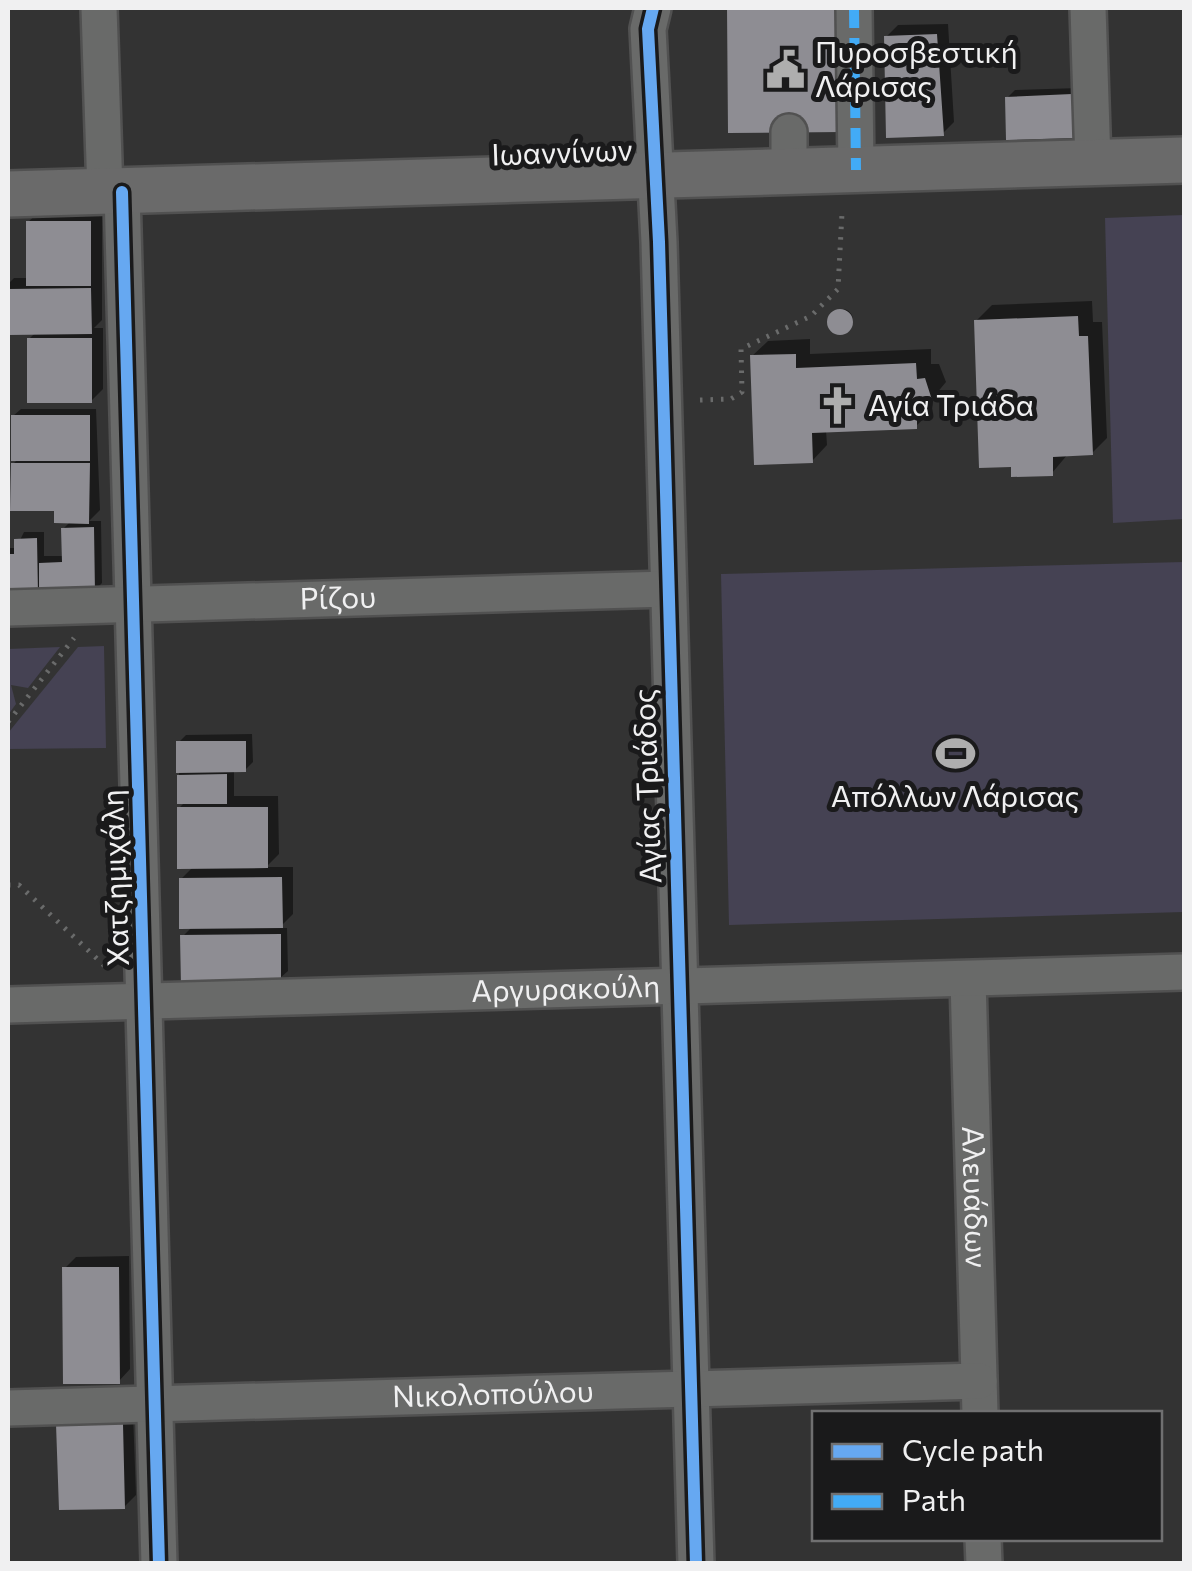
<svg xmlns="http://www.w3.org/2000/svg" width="1192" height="1571" font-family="Commissioner,sans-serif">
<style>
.green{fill:#454253}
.shadow{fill:#0007}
.building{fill:#8e8d93}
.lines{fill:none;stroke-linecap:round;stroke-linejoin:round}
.minor-casing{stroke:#515151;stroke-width:40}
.major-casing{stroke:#515151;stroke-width:50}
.path{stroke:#6a6b6b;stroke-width:5;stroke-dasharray:2.5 8;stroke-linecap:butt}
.minor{stroke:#696a69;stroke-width:35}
.major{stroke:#6a6a6a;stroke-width:45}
.quiet{stroke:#42abf6;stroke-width:10;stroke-dasharray:20 10;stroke-linecap:butt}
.cycleway-casing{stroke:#1a1a1b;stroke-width:19}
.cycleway{stroke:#66a8f1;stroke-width:12}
.labels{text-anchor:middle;stroke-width:10;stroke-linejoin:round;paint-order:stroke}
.poi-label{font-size:30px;fill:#f0f0f1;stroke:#1a1a1b;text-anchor:start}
.street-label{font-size:30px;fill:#f0f0f1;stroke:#1a1a1b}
</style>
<rect width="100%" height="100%" fill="#333"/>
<path class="green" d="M1184 215V519L1113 523 1105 218Z
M1184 562V912L729 925 721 574Z
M104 646 106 748 8 749V733L78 647Z
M60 647 28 688 11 685 16 704 8 715V649Z"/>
<path class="shadow" d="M730 8H852L730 130Z
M948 24 954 122 943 133 886 37 898 25Z
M1079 88 1080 128 1072 135 1007 98 1015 90Z
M40 211H102V320L94 328H103V389L91 401 29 339 36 332H8V284L14 278H28V222Z
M1092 301 1093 322H1102L1107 438 1092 453 1068 454 1052 473 976 321 992 305Z
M831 320a11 11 0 1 1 22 0a11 11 0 1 1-22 0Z
M810 339V354L931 349V364H939L946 382 931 400 932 411 916 426 826 430 827 445 812 461 752 356 768 341Z
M21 409H96L100 510 89 521H101L102 583 94 591 8 592V548H16L24 532H44V556H64L63 529 71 521 13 464 18 459 13 416Z
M252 734 253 762 245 770H234V796H278L279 854 266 867H293V914L279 928H287L288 971 280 978 183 936 193 926 181 879 194 866 179 808 186 801H179V742L186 735Z
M129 1256 130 1369 119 1381 64 1269 76 1257Z
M133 1413 136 1495 124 1507 58 1425 70 1414Z"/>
<path class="building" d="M727 8H841L842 132 728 133Z
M937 34 944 136 886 138 884 36Z
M1072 94 1073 138 1006 140 1005 97Z
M26 221H91V286H26Z
M91 288 92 334 8 335V289Z
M827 322a13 13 0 1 1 26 0a13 13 0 1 1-26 0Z
M1078 316 1079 336H1088L1093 455 1053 457V476L1011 477V467L979 468 974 320Z
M27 338H92V403H27Z
M796 354V368L916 363 917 379 925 378 932 400 924 401V410L917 411V429L812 433 813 463 754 465 750 355Z
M11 415H90V461H11Z
M11 463H90L89 524 54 523V511H10Z
M94 527 95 593 39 594V563L62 562 61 528Z
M37 538 38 594H8V554H14V539Z
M176 741H246V772L176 773Z
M227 774V804H177V775Z
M177 807H268V868L177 869Z
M282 877 283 928 179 929V878Z
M281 934V981L181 986 180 935Z
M62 1267H119L120 1384H63Z
M56 1424H123L125 1509 59 1510Z"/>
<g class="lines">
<defs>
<g id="minor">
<path d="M99 8 105 192"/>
<path d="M653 8 648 29 659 242 696 1564"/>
<path d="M854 8 856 170"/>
<path d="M1088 8 1093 163"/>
<path d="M789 132V172"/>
<path d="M122 192 159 1564"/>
<path id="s1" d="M8 608 668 589"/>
<path id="s2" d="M968 979 980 1414"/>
<path id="s3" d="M8 1005 1184 972"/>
<path id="s4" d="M8 1408 979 1381"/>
<path d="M983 1538 984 1564"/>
</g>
<path id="major" d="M8 194 1184 160"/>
</defs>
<use href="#minor" class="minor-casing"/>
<use href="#major" class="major-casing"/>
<path class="path" d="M700 400 731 399 742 392 741 349 811 316 838 289 842 213
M8 722 74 638
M8 885H19L110 971"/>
<use href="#minor" class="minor"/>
<use href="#major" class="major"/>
<path class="quiet" d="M854 8 856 170"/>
<defs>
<path id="cycleway" d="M653 8 648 29 659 242 696 1564
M122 192 159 1564"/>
</defs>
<use href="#cycleway" class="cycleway-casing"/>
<use href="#cycleway" class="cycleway"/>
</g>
<defs>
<symbol id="civic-bare" viewBox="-9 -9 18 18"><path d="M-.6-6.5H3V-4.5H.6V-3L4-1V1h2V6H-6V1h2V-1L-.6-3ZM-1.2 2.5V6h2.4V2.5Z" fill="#aeaeae" stroke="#1a1a1b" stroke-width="2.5" paint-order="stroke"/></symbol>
<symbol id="church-bare" viewBox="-9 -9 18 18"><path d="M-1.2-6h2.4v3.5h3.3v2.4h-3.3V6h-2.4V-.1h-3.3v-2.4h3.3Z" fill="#aeaeae" stroke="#1a1a1b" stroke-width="2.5" paint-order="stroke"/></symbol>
<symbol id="stadium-bare" viewBox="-9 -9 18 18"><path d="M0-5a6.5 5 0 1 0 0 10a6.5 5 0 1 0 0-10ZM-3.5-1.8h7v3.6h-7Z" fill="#aeaeae" stroke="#1a1a1b" stroke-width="2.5" paint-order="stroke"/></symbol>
</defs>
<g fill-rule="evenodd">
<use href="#civic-bare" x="758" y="42" width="55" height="55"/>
<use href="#church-bare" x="810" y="378" width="55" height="55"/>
<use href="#stadium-bare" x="928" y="726" width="55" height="55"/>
</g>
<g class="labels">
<g class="poi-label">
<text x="815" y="63">Πυροσβεστική<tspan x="815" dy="34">Λάρισας</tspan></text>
<text x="868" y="416">Αγία Τριάδα</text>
<text x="955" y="807" text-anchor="middle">Απόλλων Λάρισας</text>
</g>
<g class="street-label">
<text transform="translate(562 153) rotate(-2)" y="10">Ιωαννίνων</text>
<text dy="10" stroke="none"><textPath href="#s1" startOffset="330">Ρίζου</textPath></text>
<text transform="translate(648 786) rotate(-92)" y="10">Αγίας Τριάδος</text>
<text transform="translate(116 878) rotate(-92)" y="10">Χατζημιχάλη</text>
<text dy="10" stroke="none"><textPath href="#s3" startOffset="558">Αργυρακούλη</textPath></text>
<text dy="10" stroke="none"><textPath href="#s2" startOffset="218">Αλευάδων</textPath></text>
<text dy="10" stroke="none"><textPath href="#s4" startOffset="485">Νικολοπούλου</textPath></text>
</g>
</g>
<rect width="1192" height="1571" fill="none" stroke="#f0f0f1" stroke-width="20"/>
<rect x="812" y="1411" width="350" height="130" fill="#1a1a1b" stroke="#707071" stroke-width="2.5"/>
<rect x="832" y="1444" width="50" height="15" fill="#66a8f1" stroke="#707071" stroke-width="2.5"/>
<text x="902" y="1461" font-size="30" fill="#f0f0f1">Cycle path</text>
<rect x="832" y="1494" width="50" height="15" fill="#42abf6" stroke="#707071" stroke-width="2.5"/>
<text x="902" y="1511" font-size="30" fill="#f0f0f1">Path</text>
</svg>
